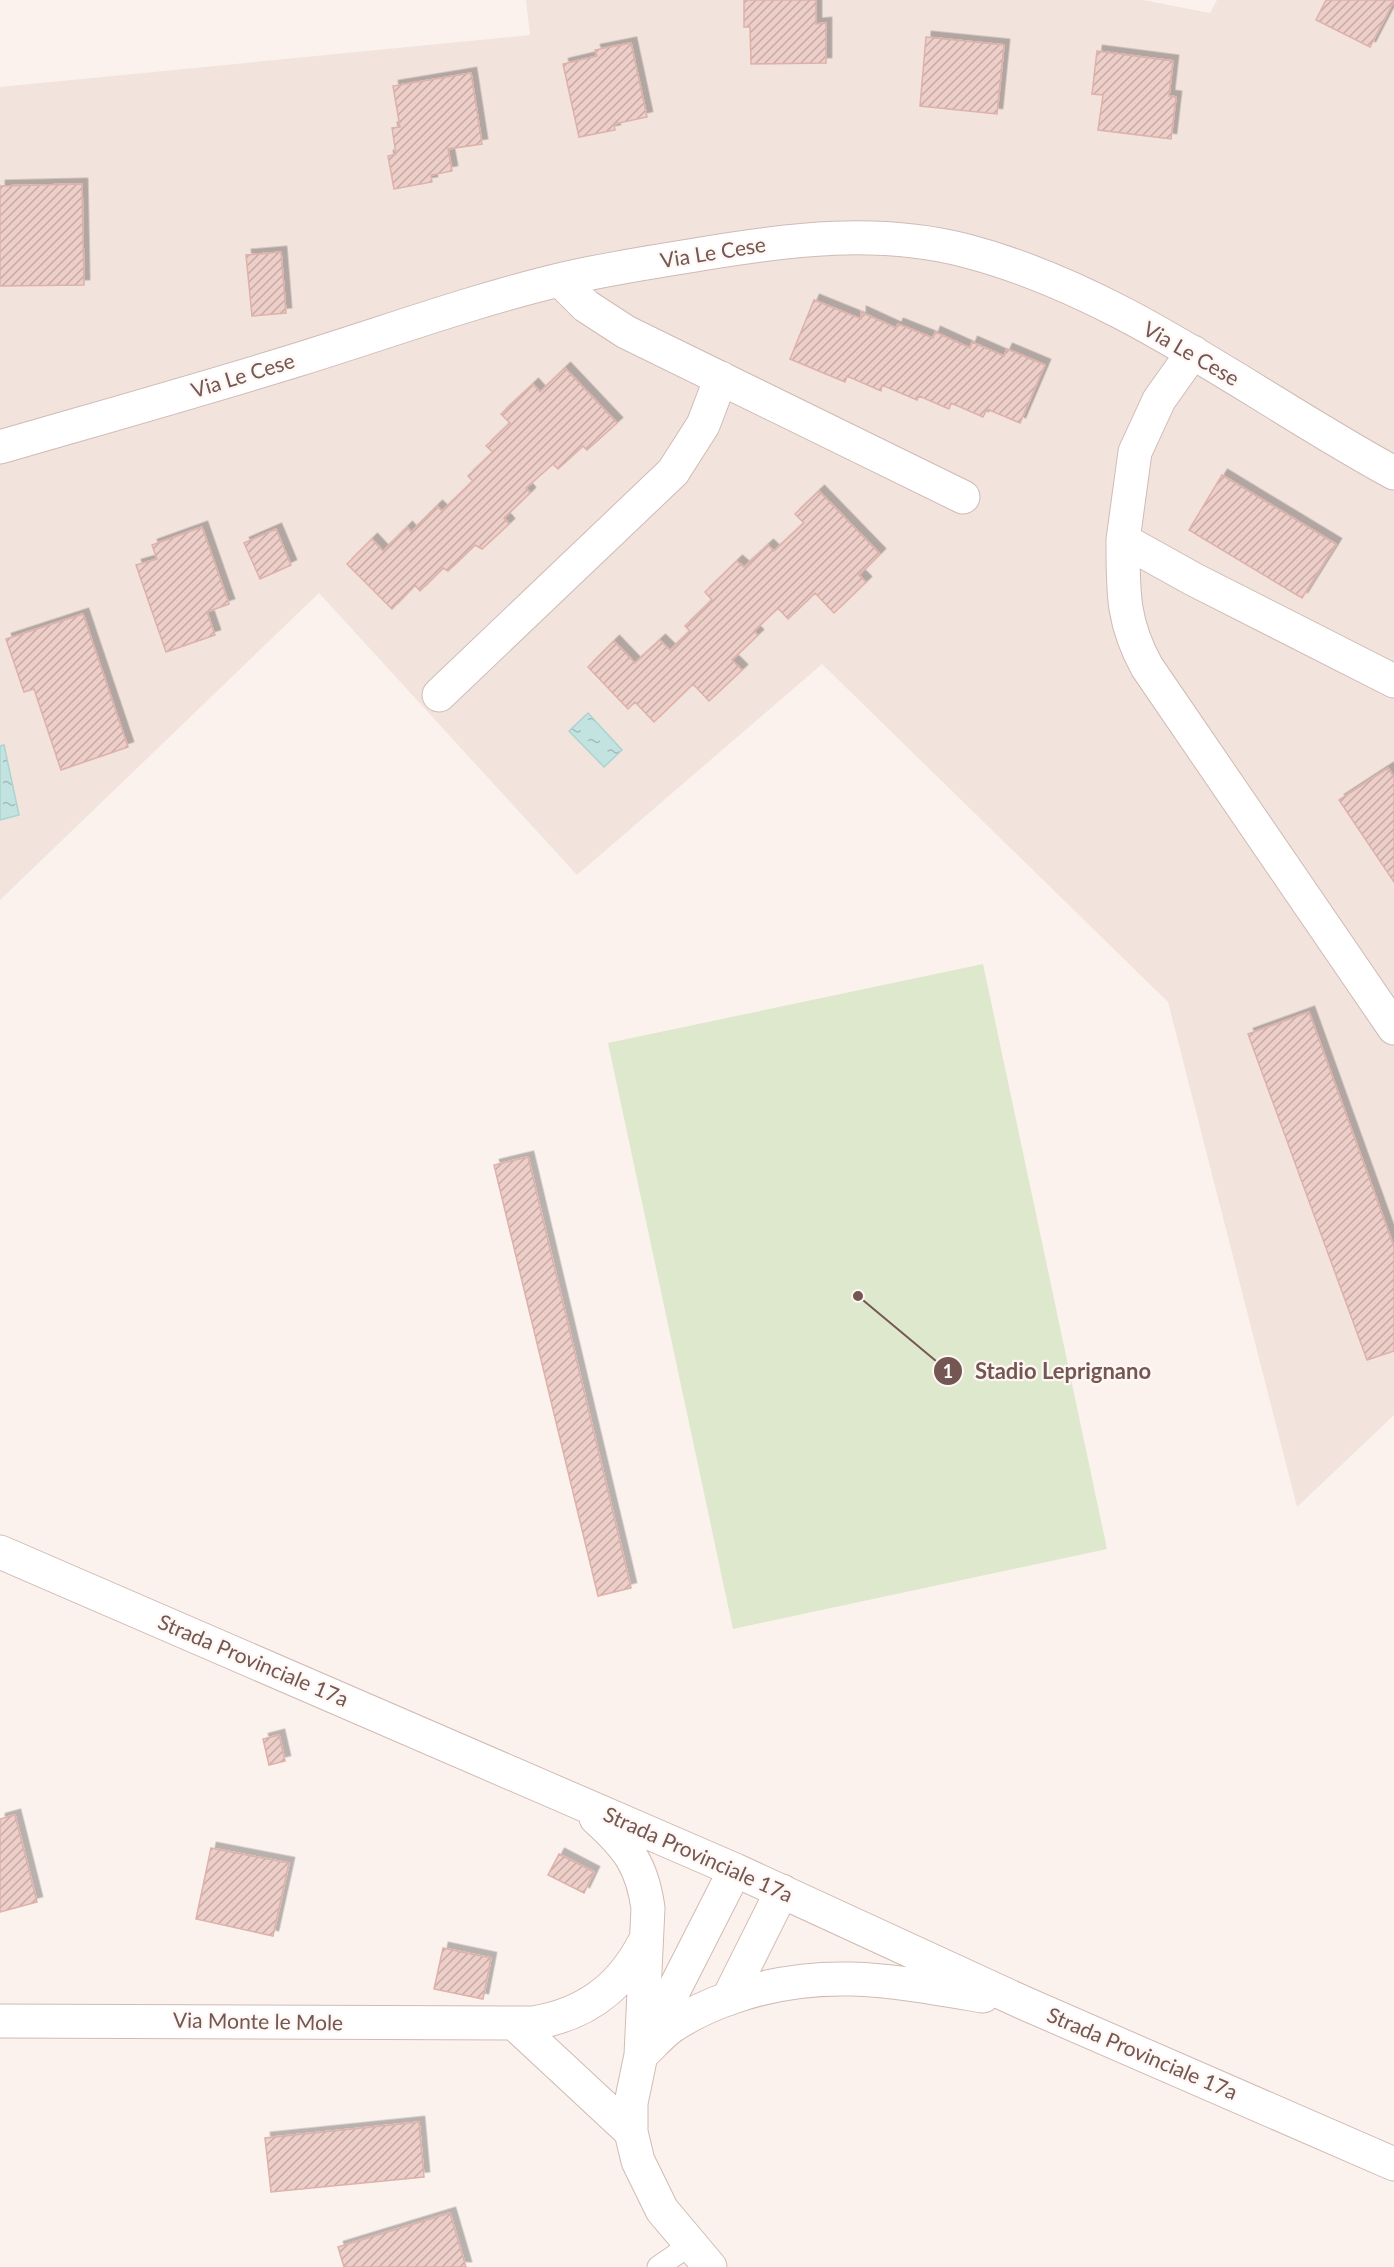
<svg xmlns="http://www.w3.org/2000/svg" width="1394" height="2267" font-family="Lato,sans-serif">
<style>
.residential{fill:#f2e3dc}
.pitch{fill:#dee8cc}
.water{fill:url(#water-ripples);stroke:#aad4d0;stroke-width:1.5}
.building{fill:url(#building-hatch);stroke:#deb1aa;stroke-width:1.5;filter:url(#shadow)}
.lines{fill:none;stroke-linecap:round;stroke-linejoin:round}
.lane-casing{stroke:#cfbbb6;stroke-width:23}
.street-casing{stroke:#cfbbb6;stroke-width:35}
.secondary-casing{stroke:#d1bab4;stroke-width:35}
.lane{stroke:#fff;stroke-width:21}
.street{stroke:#fff;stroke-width:33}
.secondary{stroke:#fff;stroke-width:33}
.labels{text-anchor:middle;stroke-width:4.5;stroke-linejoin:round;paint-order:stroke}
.street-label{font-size:21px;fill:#745652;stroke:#fef7f4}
.leader{fill:none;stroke:#745652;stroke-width:2}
.callout-dot{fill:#745652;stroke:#fef7f4;stroke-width:2}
.mark-label{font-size:18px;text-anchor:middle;font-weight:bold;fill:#fff}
.callout-label{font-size:22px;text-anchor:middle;font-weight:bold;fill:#745652;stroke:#fef7f4;stroke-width:4.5;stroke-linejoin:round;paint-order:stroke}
</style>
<defs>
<pattern id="water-ripples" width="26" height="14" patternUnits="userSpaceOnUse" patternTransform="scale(1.5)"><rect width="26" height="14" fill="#c3e3e0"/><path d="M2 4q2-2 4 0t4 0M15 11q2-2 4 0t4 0" fill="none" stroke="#a3bbb8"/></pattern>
<pattern id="building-hatch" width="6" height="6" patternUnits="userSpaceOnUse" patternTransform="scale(1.5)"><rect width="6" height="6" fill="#edcec8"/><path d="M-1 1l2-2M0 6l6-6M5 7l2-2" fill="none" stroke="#c5aaa5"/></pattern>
<filter id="shadow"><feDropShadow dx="5.5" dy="-5.5" stdDeviation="0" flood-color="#0004"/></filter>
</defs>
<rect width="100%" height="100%" fill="#fbf2ed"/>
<path class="residential" d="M526 0H1143L1210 13 1217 0H1394V1415L1297 1507 1168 1002 822 664 577 875 319 593 0 900V87L530 35Z"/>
<path class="pitch" d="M983 964 1107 1549 733 1629 608 1043Z"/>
<path class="water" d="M588 713 622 750 604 767 569 731Z
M4 745 19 815 0 820V746Z"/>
<path class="building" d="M744 0H816V24L826 23V63L751 64 750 27H744Z
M1326 0H1394V1L1370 47 1316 20Z
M926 37 1004 45 997 114 920 106Z
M631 43 647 117 614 124 615 130 579 137 563 64 597 56 595 50Z
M1097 51 1173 61 1169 96 1176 97 1171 139 1098 130 1103 95 1092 94Z
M471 73 482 144 448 149 452 171 431 175 432 182 394 189 388 156 396 154 392 128 400 127 393 86Z
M82 184 84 285 0 286V186Z
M281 252 286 313 252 316 246 255Z
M814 300 861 319V312L896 328 898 324 933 338 935 332 970 348 972 342 1004 356 1007 349 1045 365 1020 423 987 409 983 417 951 403 949 409 919 396 917 400 882 385 881 391 847 376 845 382 790 359Z
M565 368 617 423 587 450 583 446 558 469 553 464 526 488 530 493 504 518 509 524 482 549 475 545 448 571 443 568 420 591 415 585 392 609 347 564 372 539 383 551 407 527 411 532 437 506 442 511 473 481 468 476 493 452 486 446 510 423 501 414 533 384 540 392Z
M1222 475 1336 544 1302 598 1189 530Z
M819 491 880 554 859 575 866 582 834 613 815 593 788 619 778 608 754 631 758 635 732 660 742 670 709 701 693 684 654 722 635 702 628 709 588 667 614 641 635 663 660 640 670 650 690 631 685 626 712 600 705 592 737 561 744 567 768 545 774 551 804 523 795 514Z
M202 527 229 604 207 612 215 635 166 652 136 565 157 559 152 545Z
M276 529 291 565 260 579 244 543Z
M83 614 128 747 61 770 34 689 24 692 6 639Z
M1388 768 1394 777V882L1339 800Z
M1309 1012 1394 1247V1351L1367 1360 1248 1034Z
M528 1157 631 1588 598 1596 494 1165Z
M279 1735 285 1761 269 1765 263 1739Z
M15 1815 37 1902 0 1912V1819Z
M211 1848 289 1863 273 1936 196 1919Z
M559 1854 594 1872 584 1893 548 1875Z
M443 1948 491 1958 483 1999 434 1989Z
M419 2122 424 2177 271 2192 265 2138Z
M450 2213 466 2267H344L338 2247Z"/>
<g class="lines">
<defs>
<path id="lane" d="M658 2267 690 2245"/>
<path id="street" d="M560 280 586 306 626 332 963 497
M1193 352 1159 400 1135 452 1123 540 1193 579 1394 681
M0 447C100 418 200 390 300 359 384 333 469 302 555 281 603 269 653 262 701 254 790 239 879 228 967 251 1123 292 1254 397 1394 473
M1123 540C1123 591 1122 622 1147 667L1394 1028
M439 695 673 472 703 425 721 378"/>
<path id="secondary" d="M0 1552 735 1870 1024 2003 1394 2164
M596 1818C628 1847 642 1865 648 1908L641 2055 631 2103V2132L638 2161 662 2210 710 2267
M728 1999 782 1891
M0 2021 533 2023C584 2015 620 1989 644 1943
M516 2025 631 2132
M647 2043 735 1870
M641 2055C651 2046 660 2035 671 2027 690 2014 712 2004 733 1997 821 1966 894 1981 983 1996"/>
</defs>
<use href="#lane" class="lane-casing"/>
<use href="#street" class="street-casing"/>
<use href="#secondary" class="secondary-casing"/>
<use href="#lane" class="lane"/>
<use href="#street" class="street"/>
<use href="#secondary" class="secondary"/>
</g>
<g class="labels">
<g class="street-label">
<text transform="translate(713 253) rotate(-9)" y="7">Via Le Cese</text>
<text transform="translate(1191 354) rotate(30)" y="7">Via Le Cese</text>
<text transform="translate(243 376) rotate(-17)" y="7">Via Le Cese</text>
<text transform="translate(253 1661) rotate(23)" y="7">Strada Provinciale 17a</text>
<text transform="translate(698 1855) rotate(24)" y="7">Strada Provinciale 17a</text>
<text transform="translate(258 2022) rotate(1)" y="7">Via Monte le Mole</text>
<text transform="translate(1142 2054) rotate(23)" y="7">Strada Provinciale 17a</text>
</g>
</g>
<path class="leader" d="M858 1296L948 1371"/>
<g class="callout-dot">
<circle cx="858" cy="1296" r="6"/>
<circle cx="948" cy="1371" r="15"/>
</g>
<g class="mark-label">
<text x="948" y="1378">1</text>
</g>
<g class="callout-label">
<text x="1063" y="1379">Stadio Leprignano</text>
</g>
</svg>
